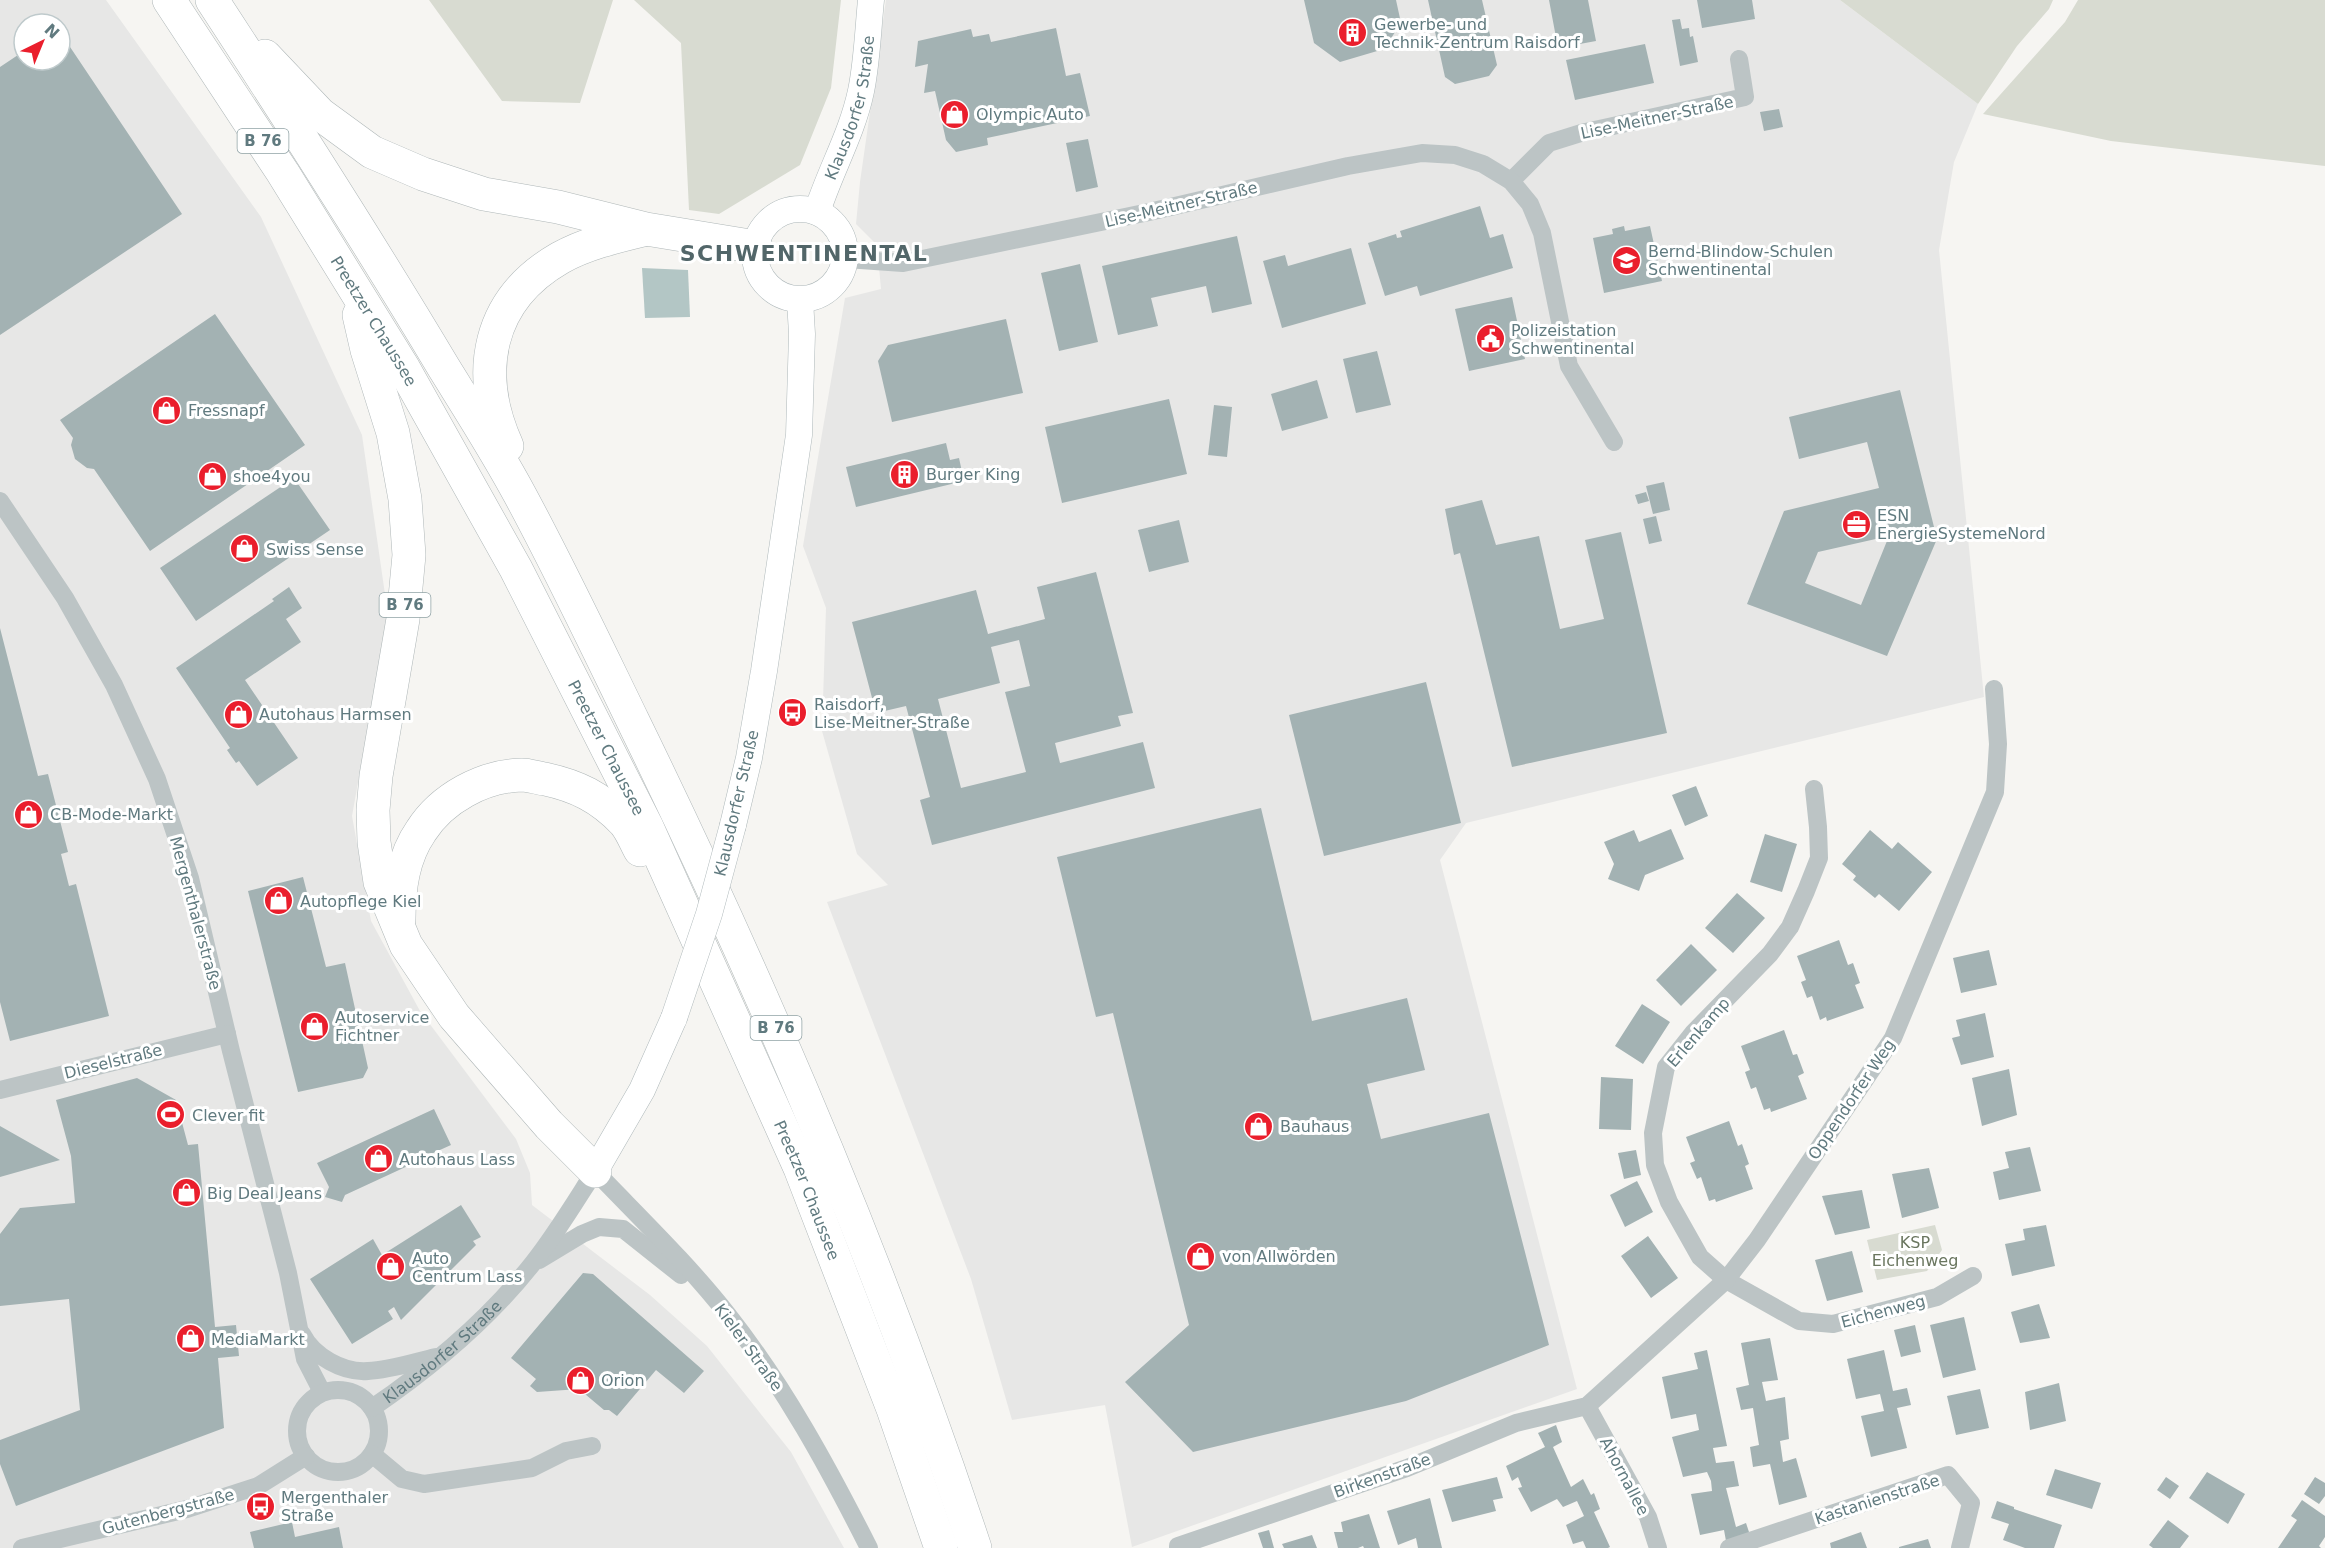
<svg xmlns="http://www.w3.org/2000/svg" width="2325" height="1548" font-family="'DejaVu Sans',sans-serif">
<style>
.built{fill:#e7e7e6;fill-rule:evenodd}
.green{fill:#d8dbd1}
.water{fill:#b3c6c5}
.building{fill:#a3b2b3;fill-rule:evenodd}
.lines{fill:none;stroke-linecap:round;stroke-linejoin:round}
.secondary-casing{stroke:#aeb8ba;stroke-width:27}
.highway-casing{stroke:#afb7b8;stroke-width:34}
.street{stroke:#bcc4c5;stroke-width:18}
.secondary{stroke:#fff;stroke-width:26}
.highway{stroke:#fff;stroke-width:33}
.secondary-bridge-casing{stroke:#aeb8ba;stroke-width:27;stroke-linecap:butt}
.secondary-bridge{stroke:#fff;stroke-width:26}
.labels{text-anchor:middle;stroke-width:6;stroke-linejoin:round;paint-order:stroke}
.shield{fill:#fff;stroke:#90a2a5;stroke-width:1.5}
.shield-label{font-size:15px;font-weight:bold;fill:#607a7f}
.poi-label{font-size:16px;fill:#607a7f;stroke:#fff;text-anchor:start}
.street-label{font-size:16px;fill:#607a7f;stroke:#fff}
.park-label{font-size:16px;fill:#6a765f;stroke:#fff}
.district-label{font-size:22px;font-weight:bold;letter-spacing:1.5px;fill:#526669;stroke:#fff}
</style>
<rect width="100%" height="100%" fill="#f6f5f2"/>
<path class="built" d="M0 0H106L261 217 362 435 388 615 352 816 371 921 420 1011 516 1139 530 1173 532 1205 650 1295 707 1346 791 1452 844 1548H0ZM24 24H60V60H24Z
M886 0H1840L1978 104 1954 162 1939 250 1984 697 1466 823 1440 860 1577 1389 1132 1547 1105 1405 1012 1420 971 1279 827 902 888 885 857 854 822 731 826 608 803 546 845 298 881 289 877 245 856 224 860 182Z"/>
<path class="green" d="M429 0H613L580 103 502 101Z
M634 0H841L831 88 800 165 719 214 689 210 681 43Z
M1840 0H2053L2049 9 2017 46 1978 104Z
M2078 0H2325V166L2111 141 1983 114 2065 22Z
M1935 1225 1942 1250 1927 1271 1877 1280 1867 1240Z"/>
<path class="water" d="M642 268 688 270 690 317 645 318Z"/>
<path class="building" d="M1304 0H1396L1401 23 1384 49 1340 62 1314 43Z
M1428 0H1482L1497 65 1489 76 1455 84 1445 77Z
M1549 0H1588L1596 41 1558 48Z
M1697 0H1752L1755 19 1702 28Z
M1680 19 1682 29 1689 28 1690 37 1693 36 1698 62 1680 66 1672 20Z
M1056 28 1066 76 1080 73 1090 116 987 138 988 145 956 152 946 140 935 91 924 93 928 64 915 67 918 41 971 29 973 37 989 34 991 42Z
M60 32 182 214 0 335V67L24 51V60H60Z
M1645 44 1654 83 1575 100 1566 60Z
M1779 109 1783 127 1764 131 1760 112Z
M1088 139 1098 187 1076 192 1066 143Z
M1480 206 1490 238 1503 234 1513 268 1420 296 1417 286 1385 296 1368 243 1396 234 1397 238 1402 237 1400 231Z
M1624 226 1625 231 1650 226 1662 281 1604 293 1593 238 1613 234 1612 229Z
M1237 236 1252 304 1212 313 1206 286 1151 298 1158 326 1118 335 1102 266Z
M1351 248 1366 304 1282 328 1263 261 1285 255 1288 266Z
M1080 264 1098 342 1059 351 1041 273Z
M1512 297 1525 359 1469 371 1455 309Z
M215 314 305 445 150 551 94 469 87 468 75 459 71 445 73 438 60 420Z
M1006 319 1023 393 892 422 878 361 888 345Z
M1377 351 1391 405 1356 413 1343 359Z
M1317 380 1328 418 1282 431 1271 394Z
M1900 390 1937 539 1887 656 1747 604 1784 511 1879 488 1867 442 1799 459 1789 417ZM1889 536 1861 605 1805 583 1818 552Z
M1169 399 1187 474 1062 503 1045 427Z
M1214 405 1232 407 1227 457 1208 455Z
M946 443 950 460 959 458 964 481 856 507 846 467Z
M294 478 330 530 196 621 160 568Z
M1664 482 1670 510 1653 514 1646 486Z
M1646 492 1649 501 1638 504 1635 495Z
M1482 500 1496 545 1539 536 1560 629 1604 619 1585 540 1621 532 1667 733 1512 767 1460 553 1454 555 1445 509Z
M1656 516 1662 541 1649 544 1643 519Z
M1179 520 1189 562 1149 572 1138 530Z
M1096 572 1133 713 1118 716 1121 726 1055 743 1060 763 1143 742 1155 788 932 845 920 800 930 797 906 706 876 713 852 622 976 590 988 634 1045 619 1037 587ZM1019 640 1030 686 1005 692 1026 772 961 788 938 699 1000 683 991 647Z
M289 587 302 608 286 619 301 642 245 680 298 758 257 786 239 761 236 763 227 750 230 748 176 668 274 601 272 599Z
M0 628 38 776 48 774 68 852 61 854 69 886 76 884 109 1016 10 1041 0 1002Z
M1426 682 1461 823 1324 856 1289 715Z
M1696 786 1708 816 1685 826 1672 795Z
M1261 808 1312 1021 1407 998 1425 1070 1367 1084 1381 1139 1489 1113 1549 1345 1406 1401 1193 1452 1125 1382 1189 1325 1113 1013 1096 1017 1057 857Z
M1671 829 1684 859 1645 875 1639 891 1608 879 1614 864 1604 842 1634 830 1639 842Z
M1870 830 1892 849 1898 842 1932 872 1899 911 1879 894 1875 898 1853 880 1856 876 1842 864Z
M1765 834 1797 844 1782 892 1750 882Z
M303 877 326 967 345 963 368 1068 363 1078 298 1092 248 891Z
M1737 893 1765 918 1733 953 1705 928Z
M1839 940 1848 965 1853 963 1860 983 1855 985 1864 1008 1827 1021 1826 1017 1820 1020 1812 996 1807 998 1801 982 1806 980 1797 956Z
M1691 944 1717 970 1681 1006 1656 980Z
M1989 950 1997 985 1961 993 1953 958Z
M1642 1004 1670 1022 1643 1064 1615 1046Z
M1985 1013 1994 1057 1961 1065 1952 1038 1960 1036 1956 1020Z
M1784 1030 1793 1055 1797 1054 1804 1073 1798 1076 1807 1099 1771 1112 1770 1108 1764 1110 1756 1087 1751 1089 1745 1072 1750 1070 1741 1046Z
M2009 1069 2017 1115 1982 1126 1972 1078Z
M1601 1077 1633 1079 1631 1130 1599 1129Z
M137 1078 176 1100 188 1145 198 1144 215 1327 236 1325 239 1356 218 1358 224 1428 16 1506 0 1464V1440L80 1410 69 1299 0 1306V1234L20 1208 75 1203 71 1156 56 1100Z
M434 1109 451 1145 431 1154 427 1163 420 1166 412 1164 345 1195 342 1202 325 1197 329 1187 317 1163Z
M1729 1121 1738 1146 1742 1144 1749 1164 1745 1166 1753 1189 1716 1202 1715 1199 1709 1201 1701 1177 1697 1179 1690 1163 1695 1161 1686 1137Z
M0 1126 60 1160 0 1177Z
M2030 1147 2041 1191 1999 1200 1993 1172 2009 1168 2005 1152Z
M1636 1150 1641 1175 1624 1179 1618 1153Z
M1929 1168 1939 1208 1902 1218 1892 1174Z
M1637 1181 1653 1212 1625 1227 1610 1195Z
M1862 1190 1870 1228 1835 1235 1822 1196Z
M461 1205 481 1237 473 1241 476 1245 401 1320 394 1307 388 1311 393 1319 352 1344 310 1279 373 1239 382 1255Z
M2046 1225 2055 1266 2012 1276 2005 1244 2025 1240 2023 1229Z
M1648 1236 1678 1278 1651 1298 1621 1256Z
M1852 1251 1863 1292 1827 1301 1815 1260Z
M583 1273 593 1274 704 1371 684 1393 656 1370 617 1416 609 1410H604L579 1389 537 1392 530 1386 536 1379 511 1358Z
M2039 1304 2050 1338 2020 1343 2011 1312Z
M1964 1317 1976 1370 1943 1378 1930 1325Z
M1915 1325 1921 1352 1901 1357 1894 1330Z
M1770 1338 1778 1380 1762 1382 1766 1401 1785 1397 1789 1439 1780 1441 1783 1462 1796 1458 1807 1497 1779 1505 1770 1464 1753 1467 1750 1447 1759 1445 1753 1408 1741 1410 1736 1388 1749 1385 1741 1343Z
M1707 1350 1727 1446 1713 1448 1716 1463 1734 1461 1739 1486 1726 1488 1736 1527 1746 1523 1750 1535 1726 1541 1724 1530 1700 1535 1691 1494 1712 1491 1711 1481 1707 1472 1683 1477 1672 1437 1699 1430 1696 1414 1671 1419 1662 1377 1698 1369 1694 1353Z
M1884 1350 1893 1391 1907 1388 1911 1405 1897 1408 1907 1448 1871 1457 1861 1416 1884 1411 1880 1394 1856 1399 1847 1359Z
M2059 1383 2066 1421 2030 1430 2025 1392Z
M1980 1389 1989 1428 1956 1435 1947 1396Z
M1556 1425 1562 1442 1553 1447 1571 1487 1583 1479 1591 1495 1594 1493 1600 1509 1594 1512 1610 1547 1608 1548H1586L1583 1541 1573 1544 1566 1525 1584 1516 1577 1501 1563 1507 1557 1499 1531 1512 1518 1488 1522 1487 1518 1477 1512 1481 1506 1466 1545 1447 1538 1433Z
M2055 1469 2101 1483 2092 1509 2046 1495Z
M2207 1472 2245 1494 2228 1524 2189 1498Z
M1497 1477 1503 1498 1493 1500 1496 1511 1452 1522 1442 1490Z
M2166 1477 2179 1486 2170 1499 2157 1490Z
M2315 1477 2325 1483V1496L2319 1504 2304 1494Z
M1430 1498 1442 1548H1418L1416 1538 1398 1545 1387 1511Z
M2302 1500 2325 1516V1537L2319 1546 2321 1548H2278L2297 1520 2291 1516Z
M1997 1501 2014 1507V1509L2062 1525 2054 1548H2025L2003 1540 2009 1524 1991 1518Z
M1369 1514 1380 1548H1364L1363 1546 1358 1548H1338L1334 1532H1343L1341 1522Z
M2168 1520 2189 1536 2180 1548H2153L2149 1545Z
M292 1522 295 1537 339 1527 343 1548H254L250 1532Z
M1269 1530 1274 1548H1263L1258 1533Z
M1861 1532 1867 1548H1831L1830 1543Z
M1312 1535 1317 1548H1284L1282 1544Z
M1928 1539 1931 1548H1899V1547Z"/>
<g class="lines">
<defs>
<g id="secondary">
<circle cx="800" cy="254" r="45"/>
<path id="s2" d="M817 212C830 171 852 134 861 91 867 62 868 30 871 0"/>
<path d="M733 825 749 758 764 671 799 435 802 334 800 300"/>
<path d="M595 1171 642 1090 674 1018"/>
</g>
<g id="highway">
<path id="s3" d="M169 0 283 173 404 369 516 569 647 827 800 1168 893 1409 941 1548"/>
<path d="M212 0C291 121 370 244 444 368 470 410 497 452 520 495 560 569 596 645 633 721 764 989 881 1264 975 1548"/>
<path d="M265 56 320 114 372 152 423 174 484 194 558 207 646 229 756 247"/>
<path d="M359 315 367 350 393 433 405 499 409 555 403 619 376 776 373 810 374 842 380 882 406 945 454 1016 549 1125 595 1171"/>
<path d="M507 446C474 373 487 300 560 258 585 244 614 237 643 230"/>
<path d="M399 919C399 888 403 857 421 831 442 798 483 776 522 775 529 775 537 778 545 779 577 786 600 797 624 822 631 830 635 841 640 850"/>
</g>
</defs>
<use href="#secondary" class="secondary-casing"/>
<use href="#highway" class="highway-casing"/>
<g class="street">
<path d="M1511 181 1549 143 1581 133 1745 97 1739 59"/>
<path d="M846 259 903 263 1149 212 1348 166 1422 153 1455 155 1483 164 1511 181 1530 204 1542 233 1569 366 1614 442"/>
<path d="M0 501 65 598 114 685 157 779 190 878 231 1051 288 1273 305 1359 322 1392"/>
<path d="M1814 789 1818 827 1819 858 1806 891 1790 927 1770 954 1693 1033 1666 1067 1653 1133 1655 1165 1669 1202 1700 1257 1726 1280 1799 1321 1833 1324 1937 1297 1973 1276"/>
<path d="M0 1090 227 1034"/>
<path d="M539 1260 582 1234 599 1227 623 1229 681 1275"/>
<path d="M302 1334C313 1356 343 1373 368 1371 390 1370 414 1362 436 1357"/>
<circle cx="338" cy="1431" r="41"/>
<path d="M1587 1406 1648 1517 1658 1548"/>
<path id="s1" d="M372 1408C432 1367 488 1320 533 1263 556 1234 575 1202 595 1171 640 1218 688 1264 728 1315 784 1386 828 1467 869 1548"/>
<path d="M372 1454 402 1479 424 1484 532 1468 566 1451 592 1446"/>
<path d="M22 1548 187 1509 258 1486 306 1456"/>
<path d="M1178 1548V1546L1407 1468 1516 1423 1587 1406 1726 1280 1757 1240 1893 1038 1995 792 1998 744 1994 689"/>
<path d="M1729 1548 1948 1475 1971 1503 1960 1548"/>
</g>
<use href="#secondary" class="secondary"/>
<use href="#highway" class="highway"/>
<defs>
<path id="secondary-bridge" d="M674 1018 709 914 733 825"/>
</defs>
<use href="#secondary-bridge" class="secondary-bridge-casing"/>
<use href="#secondary-bridge" class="secondary-bridge"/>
</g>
<defs>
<symbol id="building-disc" viewBox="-11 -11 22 22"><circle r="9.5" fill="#ea1e2c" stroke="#fff"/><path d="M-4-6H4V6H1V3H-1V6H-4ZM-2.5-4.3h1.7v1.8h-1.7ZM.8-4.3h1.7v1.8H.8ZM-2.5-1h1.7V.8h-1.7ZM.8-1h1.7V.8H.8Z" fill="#fff"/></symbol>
<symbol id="shop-disc" viewBox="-11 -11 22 22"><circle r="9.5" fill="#ea1e2c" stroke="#fff"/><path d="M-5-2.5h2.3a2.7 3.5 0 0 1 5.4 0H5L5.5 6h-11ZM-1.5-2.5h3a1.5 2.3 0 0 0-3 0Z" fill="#fff"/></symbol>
<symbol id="school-disc" viewBox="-11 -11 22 22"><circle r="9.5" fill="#ea1e2c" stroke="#fff"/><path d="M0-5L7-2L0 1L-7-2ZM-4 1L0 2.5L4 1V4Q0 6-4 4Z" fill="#fff"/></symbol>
<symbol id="civic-disc" viewBox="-11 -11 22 22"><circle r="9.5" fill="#ea1e2c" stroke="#fff"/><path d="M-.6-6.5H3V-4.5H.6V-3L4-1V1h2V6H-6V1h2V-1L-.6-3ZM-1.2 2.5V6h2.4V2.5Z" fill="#fff"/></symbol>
<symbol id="office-disc" viewBox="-11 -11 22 22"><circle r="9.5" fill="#ea1e2c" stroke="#fff"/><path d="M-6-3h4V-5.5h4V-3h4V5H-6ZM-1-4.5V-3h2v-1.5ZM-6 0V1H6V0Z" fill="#fff"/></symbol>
<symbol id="bus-disc" viewBox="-11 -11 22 22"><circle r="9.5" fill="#ea1e2c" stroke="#fff"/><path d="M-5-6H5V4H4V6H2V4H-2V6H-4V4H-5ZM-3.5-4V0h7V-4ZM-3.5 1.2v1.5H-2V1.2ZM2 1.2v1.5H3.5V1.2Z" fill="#fff"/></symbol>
<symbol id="stadium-disc" viewBox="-11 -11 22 22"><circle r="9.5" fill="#ea1e2c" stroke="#fff"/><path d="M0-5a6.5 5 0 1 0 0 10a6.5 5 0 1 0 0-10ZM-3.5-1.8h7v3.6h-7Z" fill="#fff"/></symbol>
</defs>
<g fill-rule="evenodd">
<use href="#building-disc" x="1336" y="16" width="33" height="33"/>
<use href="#shop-disc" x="938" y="98" width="33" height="33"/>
<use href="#school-disc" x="1610" y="244" width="33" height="33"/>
<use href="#civic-disc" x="1474" y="322" width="33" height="33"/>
<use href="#shop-disc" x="150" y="394" width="33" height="33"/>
<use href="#building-disc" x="888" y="458" width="33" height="33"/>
<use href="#shop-disc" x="196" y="460" width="33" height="33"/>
<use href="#office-disc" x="1840" y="508" width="33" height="33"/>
<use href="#shop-disc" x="228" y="532" width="33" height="33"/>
<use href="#bus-disc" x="776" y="696" width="33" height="33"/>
<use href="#shop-disc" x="222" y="698" width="33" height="33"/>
<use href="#shop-disc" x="12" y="798" width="33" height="33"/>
<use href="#shop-disc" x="262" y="884" width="33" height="33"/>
<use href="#shop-disc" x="298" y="1010" width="33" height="33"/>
<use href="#stadium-disc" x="154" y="1098" width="33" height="33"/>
<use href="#shop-disc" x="1242" y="1110" width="33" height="33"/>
<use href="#shop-disc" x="362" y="1142" width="33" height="33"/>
<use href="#shop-disc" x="170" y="1176" width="33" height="33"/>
<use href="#shop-disc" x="1184" y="1240" width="33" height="33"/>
<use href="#shop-disc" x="374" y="1250" width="33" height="33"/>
<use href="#shop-disc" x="174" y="1322" width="33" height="33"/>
<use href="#shop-disc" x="564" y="1364" width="33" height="33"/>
<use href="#bus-disc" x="244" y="1490" width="33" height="33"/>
</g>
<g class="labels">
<g class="shield">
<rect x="237.5" y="129" width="51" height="24" rx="4.5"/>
<rect x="379.5" y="593" width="51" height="24" rx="4.5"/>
<rect x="750.5" y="1016" width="51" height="24" rx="4.5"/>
</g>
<g class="shield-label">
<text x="263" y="146">B 76</text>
<text x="405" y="610">B 76</text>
<text x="776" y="1033">B 76</text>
</g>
<g class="poi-label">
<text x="1374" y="30">Gewerbe- und<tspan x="1374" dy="18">Technik-Zentrum Raisdorf</tspan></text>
<text x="976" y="120">Olympic Auto</text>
<text x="1648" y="257">Bernd-Blindow-Schulen<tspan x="1648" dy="18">Schwentinental</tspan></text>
<text x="1511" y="336">Polizeistation<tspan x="1511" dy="18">Schwentinental</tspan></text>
<text x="188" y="416">Fressnapf</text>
<text x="926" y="480">Burger King</text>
<text x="233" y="482">shoe4you</text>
<text x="1877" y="521">ESN<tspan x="1877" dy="18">EnergieSystemeNord</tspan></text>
<text x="266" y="555">Swiss Sense</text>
<text x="814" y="710">Raisdorf,<tspan x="814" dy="18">Lise-Meitner-Straße</tspan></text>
<text x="259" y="720">Autohaus Harmsen</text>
<text x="50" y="820">CB-Mode-Markt</text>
<text x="300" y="907">Autopflege Kiel</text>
<text x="335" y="1023">Autoservice<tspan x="335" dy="18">Fichtner</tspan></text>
<text x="192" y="1121">Clever fit</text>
<text x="1280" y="1132">Bauhaus</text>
<text x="399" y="1165">Autohaus Lass</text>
<text x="207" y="1199">Big Deal Jeans</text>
<text x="1222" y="1262">von Allwörden</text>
<text x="412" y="1264">Auto<tspan x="412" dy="18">Centrum Lass</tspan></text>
<text x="211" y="1345">MediaMarkt</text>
<text x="601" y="1386">Orion</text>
<text x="281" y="1503">Mergenthaler<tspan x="281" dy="18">Straße</tspan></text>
</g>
<g class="street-label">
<text dy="6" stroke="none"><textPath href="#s2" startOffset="110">Klausdorfer Straße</textPath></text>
<text transform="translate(1657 117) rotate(-12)" y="6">Lise-Meitner-Straße</text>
<text transform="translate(1181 204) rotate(-13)" y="6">Lise-Meitner-Straße</text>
<text dy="6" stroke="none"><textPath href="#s3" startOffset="381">Preetzer Chaussee</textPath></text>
<text dy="6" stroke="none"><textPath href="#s3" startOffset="867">Preetzer Chaussee</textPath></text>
<text transform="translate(736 803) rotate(-77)" y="6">Klausdorfer Straße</text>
<text transform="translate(196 913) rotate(75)" y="6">Mergenthalerstraße</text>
<text transform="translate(1698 1032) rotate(-49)" y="6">Erlenkamp</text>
<text transform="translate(113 1061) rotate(-14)" y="6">Dieselstraße</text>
<text transform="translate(1851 1099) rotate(-56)" y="6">Oppendorfer Weg</text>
<text dy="6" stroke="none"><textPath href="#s3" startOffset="1353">Preetzer Chaussee</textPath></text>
<text transform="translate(1883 1311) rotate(-15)" y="6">Eichenweg</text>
<text transform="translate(749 1347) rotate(54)" y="6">Kieler Straße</text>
<text dy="6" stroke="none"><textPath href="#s1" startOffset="90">Klausdorfer Straße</textPath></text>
<text transform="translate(1382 1475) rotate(-20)" y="6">Birkenstraße</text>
<text transform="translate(1625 1476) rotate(62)" y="6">Ahornallee</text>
<text transform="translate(1877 1499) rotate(-18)" y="6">Kastanienstraße</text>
<text transform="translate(168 1511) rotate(-15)" y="6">Gutenbergstraße</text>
</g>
<g class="park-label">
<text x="1915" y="1248">KSP<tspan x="1915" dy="18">Eichenweg</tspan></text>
</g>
<g class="district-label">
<text x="804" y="261">SCHWENTINENTAL</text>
</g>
</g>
<g transform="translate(42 42) rotate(43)"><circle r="28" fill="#ffffff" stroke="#bfcacc" stroke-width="1.5"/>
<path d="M0-4.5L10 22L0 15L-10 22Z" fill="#ea1e2c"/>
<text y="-9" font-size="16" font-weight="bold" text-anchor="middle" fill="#607a7f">N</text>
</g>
</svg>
